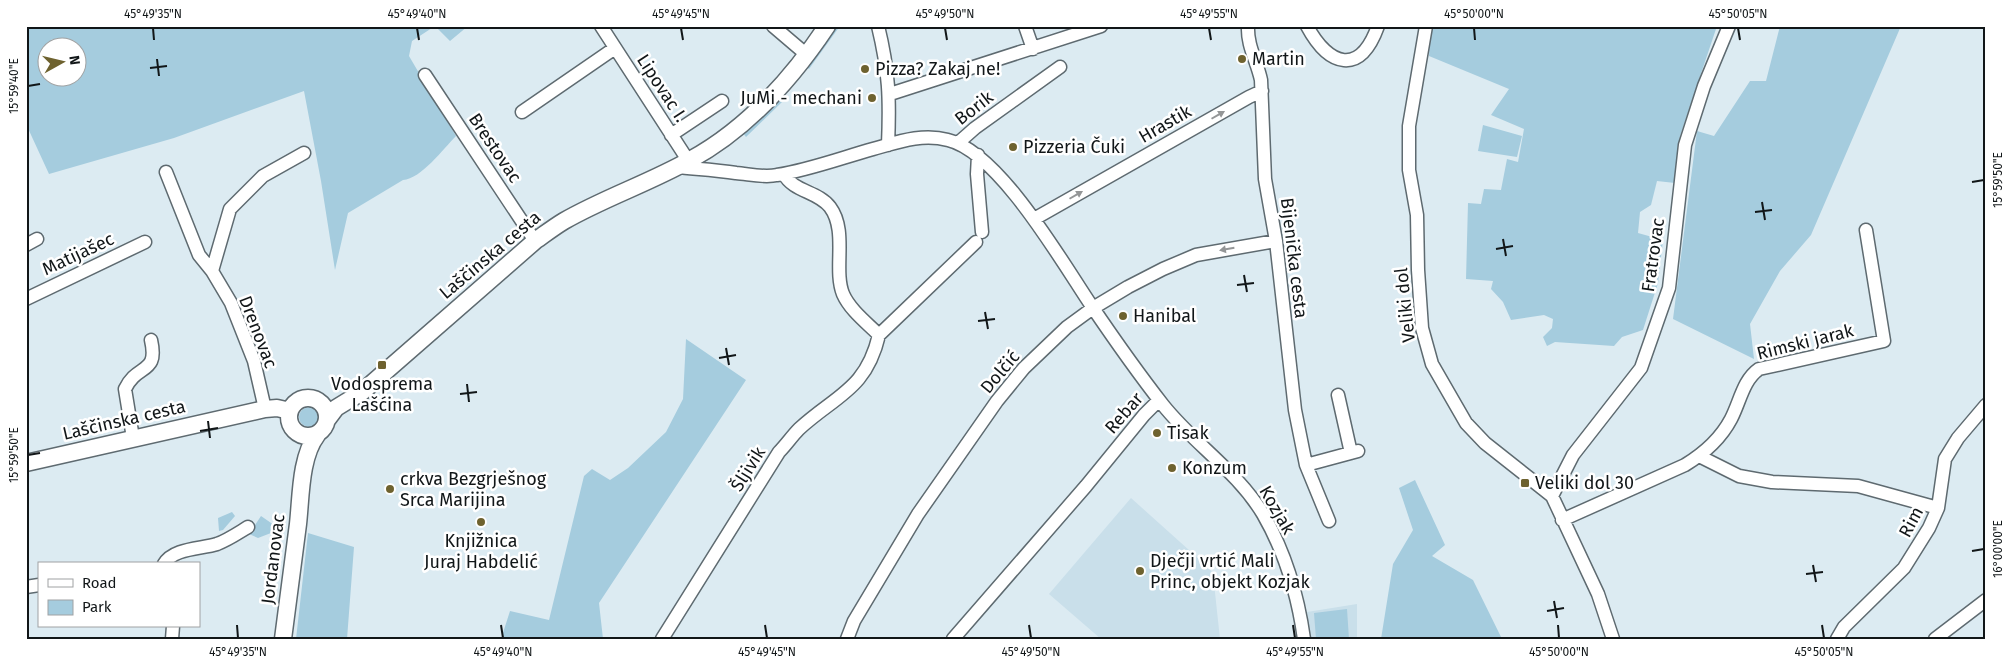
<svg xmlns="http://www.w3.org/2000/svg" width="2012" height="665" font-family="'Fira Sans',sans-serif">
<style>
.built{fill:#c9dfea}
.green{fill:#a5ccde;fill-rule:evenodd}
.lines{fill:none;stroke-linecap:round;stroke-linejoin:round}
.minor-casing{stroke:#5e6a70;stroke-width:15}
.major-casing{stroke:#5e6a70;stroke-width:19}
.minor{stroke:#fff;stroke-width:12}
.major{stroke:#fff;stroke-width:16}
.oneway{fill:#949697}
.ticks{fill:none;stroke:#111618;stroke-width:2}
.poi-dot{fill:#6e622f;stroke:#fff;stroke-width:2}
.labels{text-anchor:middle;stroke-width:5;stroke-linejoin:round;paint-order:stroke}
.poi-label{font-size:18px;fill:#111618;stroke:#fff;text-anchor:start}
.street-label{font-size:18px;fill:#111618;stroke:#fff}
.neatline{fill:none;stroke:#111618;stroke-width:2}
.ticks-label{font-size:12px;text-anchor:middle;fill:#111618}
</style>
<rect width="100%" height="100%" fill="#dcebf2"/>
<path class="built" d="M1131 498 1209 568 1213 574 1220 639H1101L1049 594Z
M1357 604V639H1311L1307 612Z"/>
<path class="green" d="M26 26H468L450 41 435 26 412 41 409 56 456 136C444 148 421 179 403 180L348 213 335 270 321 181 304 91 174 138 49 174 26 124ZM48 48H78V78H48Z
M834 26H840L809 69 806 66Z
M1430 26H1717L1680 136 1675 183 1657 181 1651 205 1640 212 1638 233 1663 240 1658 283 1643 330 1622 337 1614 346 1555 342 1547 346 1543 337 1552 328 1553 319 1544 315 1511 320 1503 302 1491 289 1493 281 1466 279 1468 203 1481 204 1484 189 1501 190 1507 159 1518 162 1524 129 1491 115 1509 89 1429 56Z
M1780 26H1901L1811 235 1780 271 1750 324 1754 359 1673 319 1697 131 1714 136 1750 81H1766Z
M777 100 782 102 746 137 743 133Z
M1483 125 1522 136 1517 157 1478 151Z
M686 339 746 380 599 603 603 639H501L510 611 549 620 584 476 592 469 610 480 628 468 666 432 683 399Z
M299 417a10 10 0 1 1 20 0a10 10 0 1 1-20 0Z
M1415 480 1445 545 1432 556 1473 580 1502 639H1381L1393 564 1413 530 1399 488Z
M232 512 235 516 223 530 219 531 218 518Z
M261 516 274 525 271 533 258 538 249 534Z
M308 533 354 547 347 639H296Z
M1347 609 1349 639H1316L1314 613Z"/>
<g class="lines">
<defs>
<path id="minor" d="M601 26 693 168
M773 26 807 55
M878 26C889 71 890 99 888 145
M1025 26 1033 49
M1248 26C1247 46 1257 61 1261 80L1265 179 1276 241 1295 410 1306 465 1329 521
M1307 26C1329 67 1360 76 1378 26
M1426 26 1409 126V170L1417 215 1418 270 1422 328 1432 364 1466 423 1485 443 1552 496 1598 594 1613 639
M425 75 535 241
M890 94 1101 26
M522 112 615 48
M671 135 722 101
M958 143 975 128 1060 67
M978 155 977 174 982 232
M677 167C697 169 717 170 736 173 749 174 764 178 777 175 809 170 841 158 873 149 898 142 922 133 948 140 999 152 1062 262 1091 305 1114 339 1138 373 1163 405 1194 444 1237 471 1263 514 1285 552 1298 596 1304 639
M166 172 199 255 212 271
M784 174C793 192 818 191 830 207 848 231 833 269 843 294 850 310 867 323 879 335
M1034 219 1249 97 1262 91
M26 245 37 239
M26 299 145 242
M1338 395 1351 453
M265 409 254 361 231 303 212 271 230 209 263 176 304 153
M133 438 125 389C137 363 159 375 151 340
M1699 456 1739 476 1772 482 1858 486 1938 508
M1306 465 1358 451
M1552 496 1573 455 1641 368 1669 288 1685 145 1704 86 1729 26
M1562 520 1685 465C1703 454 1721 438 1731 419 1740 402 1743 380 1759 369L1884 341 1866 230
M164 564C173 548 201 549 217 544 228 540 238 533 248 527
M26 587 39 585
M172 639 173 626
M662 639 779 452C786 445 792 436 799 429 836 395 866 390 879 335L976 242
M847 639 854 621 918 514 997 401 1024 368 1067 327 1093 308 1128 287 1163 269 1196 255 1276 241
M953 639 1086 486 1144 415 1159 400
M1837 639 1844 627 1904 568 1929 528 1938 508 1945 459 1958 438 1986 405
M1935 639 1986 600"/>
<path id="major" d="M289 417a19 19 0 1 1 38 0a19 19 0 1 1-38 0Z
M327 420 336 408 362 392 535 241C545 234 554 227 564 221 604 198 649 183 690 160 747 129 791 80 827 26
M26 463 265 409 277 408 290 411
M283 639C288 601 293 562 298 524 301 498 300 457 317 435"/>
</defs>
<use href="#minor" class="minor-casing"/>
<use href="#major" class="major-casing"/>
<use href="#minor" class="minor"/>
<use href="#major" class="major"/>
</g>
<defs><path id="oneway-solid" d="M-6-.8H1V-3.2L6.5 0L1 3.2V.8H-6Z" transform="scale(1.25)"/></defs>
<g class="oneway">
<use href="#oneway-solid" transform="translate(1218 115) rotate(-30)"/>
<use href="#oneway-solid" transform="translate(1076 195) rotate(-30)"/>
<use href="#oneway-solid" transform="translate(1227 249) rotate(170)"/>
</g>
<path class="ticks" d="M153 28 154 40M417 28 419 40M681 28 683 40M945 28 947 40M1209 28 1211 40M1474 28 1475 40M1738 28 1740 40M157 59 159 76M150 68 167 66M28 86 40 84M1972 182 1984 180M1762 202 1765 220M1755 212 1772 210M1503 239 1506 256M1496 249 1513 246M1244 275 1247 292M1237 285 1254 283M985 312 988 329M978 321 995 319M726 348 729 365M719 358 736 355M467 384 469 402M460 394 477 392M208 421 210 438M200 431 218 428M28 455 40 453M1972 551 1984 549M1813 565 1816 582M1806 574 1823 572M1554 601 1557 618M1547 611 1564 608M237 625 238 638M501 625 503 638M765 625 767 638M1029 625 1031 638M1293 625 1295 638M1558 625 1559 638M1822 625 1824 638"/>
<g class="poi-dot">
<circle cx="1242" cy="59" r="5"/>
<circle cx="865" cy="69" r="5"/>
<circle cx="872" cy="98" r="5"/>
<circle cx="1013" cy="147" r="5"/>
<circle cx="1123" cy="316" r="5"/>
<rect x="377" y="360" width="10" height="10" rx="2.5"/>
<circle cx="1157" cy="433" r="5"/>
<circle cx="1172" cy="468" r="5"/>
<rect x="1520" y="478" width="10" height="10" rx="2.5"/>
<circle cx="390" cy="489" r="5"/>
<circle cx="481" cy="522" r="5"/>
<circle cx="1140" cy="571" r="5"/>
</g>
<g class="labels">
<g class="poi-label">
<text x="1252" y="65">Martin</text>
<text x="875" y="75">Pizza? Zakaj ne!</text>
<text x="862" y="104" text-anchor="end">JuMi - mechani</text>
<text x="1023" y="153">Pizzeria Čuki</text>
<text x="1133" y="322">Hanibal</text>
<text x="382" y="390" text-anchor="middle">Vodosprema<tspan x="382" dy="21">Lašćina</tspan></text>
<text x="1167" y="439">Tisak</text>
<text x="1182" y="474">Konzum</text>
<text x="400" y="485">crkva Bezgrješnog<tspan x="400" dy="21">Srca Marijina</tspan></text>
<text x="1535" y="489">Veliki dol 30</text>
<text x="481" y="547" text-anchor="middle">Knjižnica<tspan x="481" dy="21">Juraj Habdelić</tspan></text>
<text x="1150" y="567">Dječji vrtić Mali<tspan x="1150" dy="21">Princ, objekt Kozjak</tspan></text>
</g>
<g class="street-label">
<text transform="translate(662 88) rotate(57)" y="6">Lipovac I.</text>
<text transform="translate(974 108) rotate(-38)" y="6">Borik</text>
<text transform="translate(1165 124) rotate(-30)" y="6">Hrastik</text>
<text transform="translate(495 148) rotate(56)" y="6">Brestovac</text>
<text transform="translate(78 254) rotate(-25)" y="6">Matijašec</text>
<text transform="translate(490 255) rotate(-40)" y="6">Laščinska cesta</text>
<text transform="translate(1653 255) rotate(-82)" y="6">Fratrovac</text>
<text transform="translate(1294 258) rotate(83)" y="6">Bijenička cesta</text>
<text transform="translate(1405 305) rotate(-96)" y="6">Veliki dol</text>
<text transform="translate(258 332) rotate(69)" y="6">Drenovac</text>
<text transform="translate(1805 342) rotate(-14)" y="6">Rimski jarak</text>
<text transform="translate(1000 372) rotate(-50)" y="6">Dolčić</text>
<text transform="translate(1124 413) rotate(-49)" y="6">Rebar</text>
<text transform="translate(124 420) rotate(-13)" y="6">Laščinska cesta</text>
<text transform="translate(748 469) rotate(-58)" y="6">Šljivik</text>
<text transform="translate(1277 510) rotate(60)" y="6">Kozjak</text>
<text transform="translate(1911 522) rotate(-62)" y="6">Rim</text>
<text transform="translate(273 559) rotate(-83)" y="6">Jordanovac</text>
</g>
</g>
<rect width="2012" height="665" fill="none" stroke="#ffffff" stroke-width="55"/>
<rect x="38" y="562" width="162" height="65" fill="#ffffff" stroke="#a0a2a3"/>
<rect x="48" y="579" width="25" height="8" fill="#ffffff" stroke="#a0a2a3"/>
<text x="82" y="588" font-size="15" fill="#111618">Road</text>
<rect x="48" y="600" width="25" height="15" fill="#a5ccde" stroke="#a0a2a3"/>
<text x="82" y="612" font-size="15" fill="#111618">Park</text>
<g transform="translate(62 62) rotate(82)"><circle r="24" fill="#ffffff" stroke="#a0a2a3"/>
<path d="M0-4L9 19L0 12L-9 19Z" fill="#6e622f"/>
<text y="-8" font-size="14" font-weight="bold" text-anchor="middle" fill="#111618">N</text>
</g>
<rect x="28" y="28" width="1956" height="610" class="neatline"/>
<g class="ticks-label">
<text x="153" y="18">45°49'35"N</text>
<text x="417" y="18">45°49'40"N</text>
<text x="681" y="18">45°49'45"N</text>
<text x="945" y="18">45°49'50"N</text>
<text x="1209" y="18">45°49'55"N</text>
<text x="1474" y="18">45°50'00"N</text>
<text x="1738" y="18">45°50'05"N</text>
<text transform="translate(14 86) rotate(-90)" y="4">15°59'40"E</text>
<text transform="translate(1998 180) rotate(-90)" y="4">15°59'50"E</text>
<text transform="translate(14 455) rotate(-90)" y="4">15°59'50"E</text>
<text transform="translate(1998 549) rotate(-90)" y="4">16°00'00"E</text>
<text x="238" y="656">45°49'35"N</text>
<text x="503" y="656">45°49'40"N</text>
<text x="767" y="656">45°49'45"N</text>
<text x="1031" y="656">45°49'50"N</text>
<text x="1295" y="656">45°49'55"N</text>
<text x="1559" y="656">45°50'00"N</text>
<text x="1824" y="656">45°50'05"N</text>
</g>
</svg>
